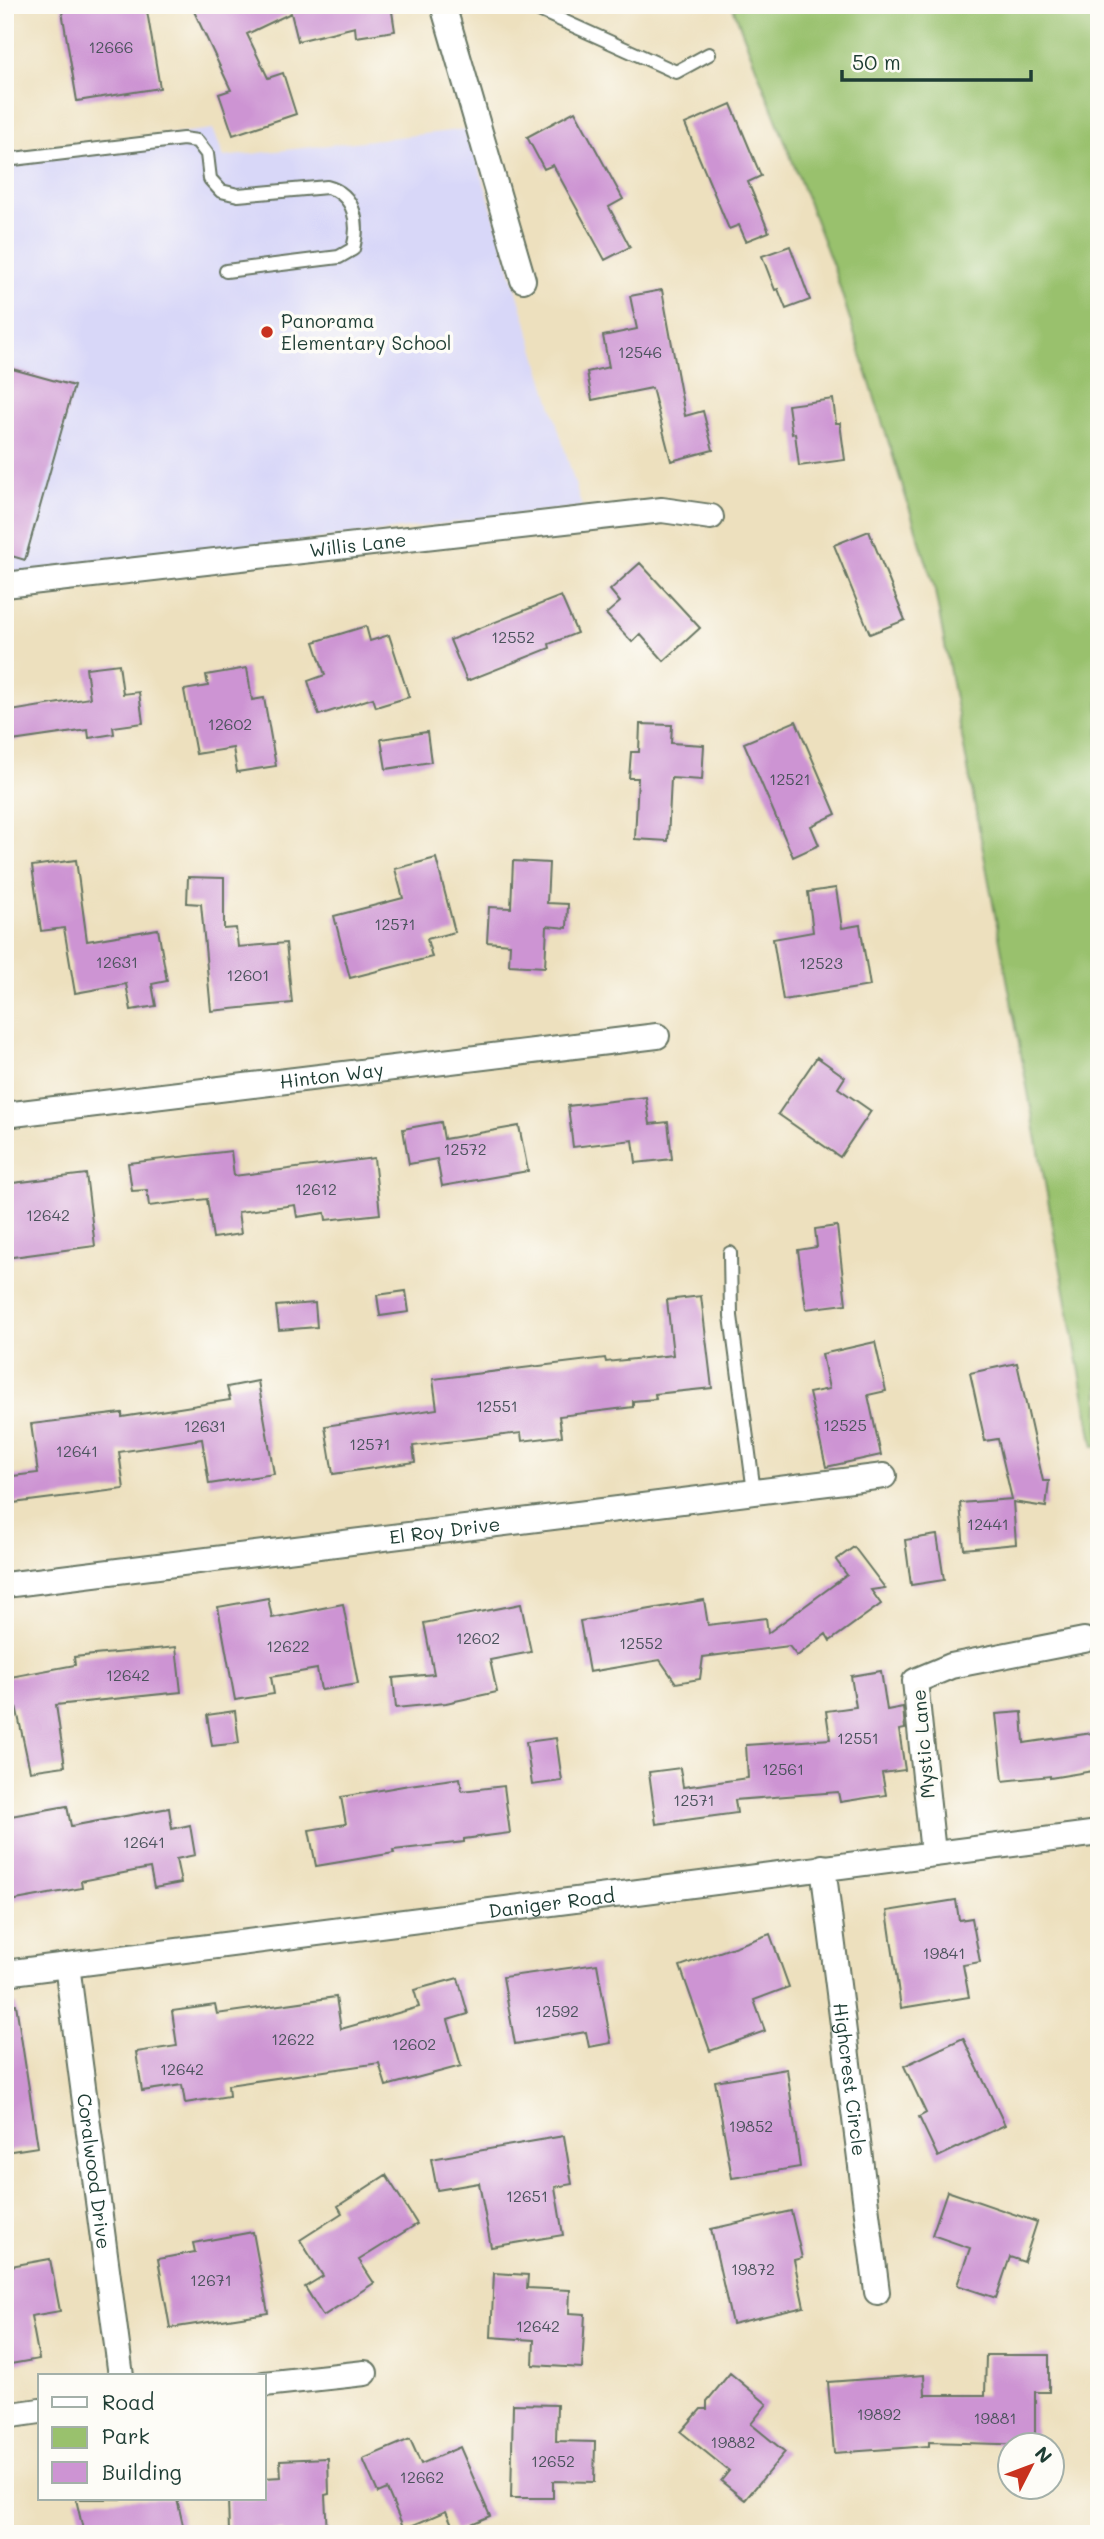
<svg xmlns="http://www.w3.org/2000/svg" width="1104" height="2539" font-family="Mali,sans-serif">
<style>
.built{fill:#d8d7f8}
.green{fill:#99c16d;stroke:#5c7f50;stroke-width:2}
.building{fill:#cd94d3}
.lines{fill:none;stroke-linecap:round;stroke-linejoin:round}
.service-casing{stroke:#677664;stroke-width:16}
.minor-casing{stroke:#677664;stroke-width:28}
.service{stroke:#fff;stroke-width:12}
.minor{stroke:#fff;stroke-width:24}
.poi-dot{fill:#c8321e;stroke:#fdfcf7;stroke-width:2.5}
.labels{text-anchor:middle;stroke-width:7;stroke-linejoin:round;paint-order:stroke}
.number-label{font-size:16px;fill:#4a535c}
.poi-label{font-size:19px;fill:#1f3d34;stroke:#fdfcf7;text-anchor:start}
.street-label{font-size:19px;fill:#1f3d34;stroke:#fdfcf7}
</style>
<rect width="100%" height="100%" fill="#fdfcf7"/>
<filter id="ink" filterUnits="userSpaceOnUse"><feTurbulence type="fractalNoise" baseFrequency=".0143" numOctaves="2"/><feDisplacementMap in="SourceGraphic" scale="14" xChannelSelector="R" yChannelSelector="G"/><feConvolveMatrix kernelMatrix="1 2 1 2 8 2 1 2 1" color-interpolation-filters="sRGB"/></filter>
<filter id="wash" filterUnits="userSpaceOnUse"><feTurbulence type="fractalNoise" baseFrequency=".00686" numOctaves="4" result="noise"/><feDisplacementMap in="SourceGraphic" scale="28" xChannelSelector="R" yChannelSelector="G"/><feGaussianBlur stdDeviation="1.57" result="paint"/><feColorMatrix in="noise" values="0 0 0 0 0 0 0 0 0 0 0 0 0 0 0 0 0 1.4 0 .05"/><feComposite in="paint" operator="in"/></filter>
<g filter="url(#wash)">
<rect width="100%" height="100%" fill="#ede0be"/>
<path class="built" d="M213 129 224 157 468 129 582 507 5 577V154Z"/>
<path class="green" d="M732 5H1099V1446L1094 1447 934 586 833 266Z"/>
<g id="blocks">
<path class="building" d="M61 5H146L160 88 77 101Z
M191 5H391L395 31 356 37 355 27 298 41 291 13 247 34 268 78 283 73 296 114 233 135 219 94 231 90Z
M731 104 761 176 748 182 769 232 746 241 739 225 729 229 685 124Z
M575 111 623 199 609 207 630 247 605 260 553 165 544 169 527 137Z
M790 246 810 300 786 309 778 289 775 290 762 256Z
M662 290 685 416 703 411 713 450 671 461 652 388 592 400 587 372 609 367 603 336 637 329 630 296Z
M5 367 74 386 25 560 5 554Z
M833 399 836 423H840L845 460 799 466 795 433 792 434 788 405Z
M869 531 905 620 870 634 834 545Z
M640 563 700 628 664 661 640 634 632 642 606 614 620 602 610 590Z
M561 596 577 633 549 644 550 648 467 681 450 640Z
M366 626 370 641 389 635 409 697 376 707 373 698 319 715 308 681 325 675 314 642Z
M119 664 123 694 139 692 143 723 113 727 114 734 89 738 88 730 5 742V712L90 698 86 668Z
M247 668 252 700 264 698 276 766 237 772 233 748 196 754 184 690 208 686 206 675Z
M796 721 836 814 811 826 819 845 793 857 744 743Z
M640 724 672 725 671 743 704 745 702 780 671 778 668 841 635 839 638 778H629L631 752H639Z
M427 732 431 762 386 769 381 739Z
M436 858 455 932 427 939 432 957 350 978 334 916 403 898 395 869Z
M76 860 87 941 158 929 167 981 152 984 156 1006 131 1010 126 984 75 993 64 928 41 931 32 866Z
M513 861 549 863 547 903 568 904 567 928 547 926 545 967 509 965 510 944 487 942 489 907 511 908Z
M188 877 224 878V929L236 928 238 947 286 943 292 1003 211 1011 201 904 187 903Z
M836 888 842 928 860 925 870 986 783 1000 773 939 813 932 808 892Z
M817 1057 845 1077 838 1088 871 1111 840 1157 778 1114Z
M646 1097 650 1124 668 1122 672 1159 636 1163 633 1140 573 1147 568 1106Z
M441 1122 444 1139 519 1126 528 1171 442 1186 437 1159 409 1164 403 1129Z
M231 1151 234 1176 374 1158 380 1214 326 1220 325 1213 297 1217 295 1205 238 1212 241 1234 213 1238 207 1199 149 1206 147 1190 132 1191 128 1163Z
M86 1174 95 1246 5 1258V1184Z
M837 1226 846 1304 806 1309 798 1250 817 1247 815 1229Z
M406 1291 409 1312 380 1316 377 1295Z
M701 1296 712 1388 655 1394 656 1399 633 1401V1407L559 1416 562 1436 522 1441 521 1433 413 1446 415 1462 333 1474 325 1426 437 1409 433 1379 605 1358 606 1362 673 1355 667 1300Z
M315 1303 317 1327 279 1330 276 1306Z
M875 1342 886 1391 868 1395 881 1455 826 1467 809 1393 829 1389 822 1354Z
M1017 1363 1043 1481H1049L1046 1507 1013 1502 1016 1544 964 1549 960 1503 1012 1499 998 1439 985 1441 970 1373Z
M258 1381 274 1474 209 1484 202 1439 119 1452 124 1489 5 1504V1477L38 1473 31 1424 122 1413V1417L230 1400 227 1387Z
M937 1535 944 1580 911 1585 905 1540Z
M854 1547 885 1588 871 1590 881 1604 830 1641 826 1634 797 1656 789 1646 703 1657 700 1679 676 1683 660 1660 589 1672 580 1621 704 1600 708 1625 766 1618 768 1633 847 1575 836 1560Z
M268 1598 272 1618 343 1604 358 1684 321 1690 317 1669 271 1677 274 1694 235 1700 218 1607Z
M521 1604 531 1652 490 1660 497 1692 446 1703 396 1708 393 1678 434 1674 424 1623Z
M176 1647 181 1692 56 1705 65 1766 30 1771 16 1706 5 1708V1678L75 1665 74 1657Z
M881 1671 887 1710 903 1707 905 1729 899 1730 905 1770 882 1773 886 1795 840 1802 838 1792 735 1800 737 1813 656 1824 649 1772 680 1768 683 1787 748 1778 746 1745 830 1739 826 1711 856 1707 851 1676Z
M235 1711 239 1743 212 1746 207 1715Z
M1022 1712 1024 1743 1099 1732V1770L1050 1778V1776L1003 1781 996 1714Z
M556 1738 562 1781 532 1785 526 1742Z
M460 1778 462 1791 504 1786 510 1833 464 1839V1842L393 1850 394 1853 316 1866 309 1830 346 1824 341 1797 409 1785Z
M67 1806 71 1826 169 1808 172 1829 190 1825 195 1855 176 1859 181 1883 154 1888 150 1868 81 1881 82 1888 5 1902V1817Z
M956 1900 959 1920 972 1918 980 1962 963 1965 969 1997 901 2008 887 1911Z
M770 1934 789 1987 754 2000 765 2031 710 2051 680 1966Z
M597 1964 611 2043 589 2047 586 2032 515 2044 503 1977Z
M458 1978 468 2014 448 2020 461 2066 386 2086 379 2063 228 2085 229 2096 185 2103 182 2085 142 2091 136 2052 177 2046 172 2011 215 2005 217 2014 336 1997 341 2029 419 2007 414 1990Z
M16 2004 38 2147 5 2152V2005Z
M963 2038 1005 2125 938 2157 919 2117 926 2113 904 2066Z
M787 2069 800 2167 732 2178 715 2081Z
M564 2136 572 2184 555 2187 563 2235 491 2247 479 2183 437 2190 431 2159Z
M386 2175 417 2224 359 2260 374 2283 323 2316 305 2287 323 2276 300 2240 342 2213 338 2206Z
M947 2191 1037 2222 1024 2262 1010 2257 996 2298 957 2285 970 2248 932 2235Z
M791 2211 802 2258 794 2260 804 2307 732 2324 711 2229Z
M253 2232 268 2313 170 2328 158 2259 195 2252 193 2243Z
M50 2259 60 2311 31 2316 39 2359 5 2365V2267Z
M494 2273 528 2275 527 2288 570 2290 569 2313 585 2314 582 2368 533 2365 534 2340 491 2337Z
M986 2355H1049V2392H1035V2445L929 2442V2446L834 2453 828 2382 924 2375 925 2395H985Z
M730 2373 767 2404 751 2424 785 2452 745 2500 721 2481 729 2471 681 2432 701 2409H707V2401Z
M513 2404 557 2405 556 2441 595 2442 594 2482 553 2481V2498H511Z
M410 2439 421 2464 460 2447 490 2516 455 2531 446 2511 404 2529 387 2489 378 2493 363 2459Z
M328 2458 329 2494 325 2495 327 2534H283V2530L229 2532 228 2499H264V2478L281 2477 280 2460Z
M76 2499H177L185 2534H84Z"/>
</g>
</g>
<g filter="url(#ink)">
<use href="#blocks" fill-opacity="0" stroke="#677664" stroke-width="2"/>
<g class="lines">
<defs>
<path id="service" d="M533 5 539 10 676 72 709 54
M5 160 183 139 197 141 207 154 210 179 221 191 238 195 327 187C355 194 360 223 353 249L339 257 226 271
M730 1253 731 1316 754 1492"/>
<g id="minor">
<path d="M443 5 523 280"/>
<path id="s1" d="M5 585 662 510 711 517"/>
<path id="s2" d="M5 1115 657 1036"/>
<path id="s3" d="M5 1585 884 1476"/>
<path d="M933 1853 915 1681 951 1666 1084 1640"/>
<path id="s4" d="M823 1867 877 2292"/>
<path id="s5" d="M67 1965 121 2376"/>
<path id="s6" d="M5 1973 1099 1833"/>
<path d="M264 2384 365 2373"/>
<path d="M5 2416 40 2411"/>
</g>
</defs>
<use href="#service" class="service-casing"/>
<use href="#minor" class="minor-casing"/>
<use href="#service" class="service"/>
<use href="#minor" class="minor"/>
</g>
</g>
<circle class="poi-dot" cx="267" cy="332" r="7"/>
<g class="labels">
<g class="number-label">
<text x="111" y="53">12666</text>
<text x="640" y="358">12546</text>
<text x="513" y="643">12552</text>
<text x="230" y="730">12602</text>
<text x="790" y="785">12521</text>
<text x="395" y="930">12571</text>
<text x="117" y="968">12631</text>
<text x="821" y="969">12523</text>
<text x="248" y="981">12601</text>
<text x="465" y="1155">12572</text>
<text x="316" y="1195">12612</text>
<text x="48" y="1221">12642</text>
<text x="497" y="1412">12551</text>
<text x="845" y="1431">12525</text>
<text x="205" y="1432">12631</text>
<text x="370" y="1450">12571</text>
<text x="77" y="1457">12641</text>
<text x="988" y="1530">12441</text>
<text x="478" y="1644">12602</text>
<text x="641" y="1649">12552</text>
<text x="288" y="1652">12622</text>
<text x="128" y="1681">12642</text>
<text x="858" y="1744">12551</text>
<text x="783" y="1775">12561</text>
<text x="694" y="1806">12571</text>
<text x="144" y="1848">12641</text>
<text x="944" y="1959">19841</text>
<text x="557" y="2017">12592</text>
<text x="293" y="2045">12622</text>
<text x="414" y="2050">12602</text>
<text x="182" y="2075">12642</text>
<text x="751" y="2132">19852</text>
<text x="527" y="2202">12651</text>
<text x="753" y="2275">19872</text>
<text x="211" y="2286">12671</text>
<text x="538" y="2332">12642</text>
<text x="879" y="2420">19892</text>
<text x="995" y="2424">19881</text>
<text x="733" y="2448">19882</text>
<text x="553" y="2467">12652</text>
<text x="422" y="2483">12662</text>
</g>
<g class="poi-label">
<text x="281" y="328">Panorama<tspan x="281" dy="22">Elementary School</tspan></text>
</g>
<g class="street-label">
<text dy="7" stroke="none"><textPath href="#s1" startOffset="355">Willis Lane</textPath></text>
<text dy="7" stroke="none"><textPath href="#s2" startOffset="329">Hinton Way</textPath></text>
<text dy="7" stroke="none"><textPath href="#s3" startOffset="443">El Roy Drive</textPath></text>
<text transform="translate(923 1744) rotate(-95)" y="7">Mystic Lane</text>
<text dy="7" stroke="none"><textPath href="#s6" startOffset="551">Daniger Road</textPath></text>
<text dy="7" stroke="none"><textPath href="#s4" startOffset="214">Highcrest Circle</textPath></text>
<text dy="7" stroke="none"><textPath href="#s5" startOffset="208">Coralwood Drive</textPath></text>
</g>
</g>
<rect width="1104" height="2539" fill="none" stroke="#fdfcf7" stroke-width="28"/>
<rect x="38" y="2374" width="228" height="126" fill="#fdfcf7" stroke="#a4b0a9" stroke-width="2"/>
<rect x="52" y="2397" width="35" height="10" fill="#ffffff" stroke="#a4b0a9" stroke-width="2"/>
<text x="102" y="2410" font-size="21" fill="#1f3d34">Road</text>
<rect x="52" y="2427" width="35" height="21" fill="#99c16d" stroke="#a4b0a9" stroke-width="2"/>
<text x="102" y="2444" font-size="21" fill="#1f3d34">Park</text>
<rect x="52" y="2462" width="35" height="21" fill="#cd94d3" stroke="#a4b0a9" stroke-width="2"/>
<text x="102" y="2480" font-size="21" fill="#1f3d34">Building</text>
<g transform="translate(1031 2466) rotate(48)"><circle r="33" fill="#fdfcf7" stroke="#a4b0a9" stroke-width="2"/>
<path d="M0-5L12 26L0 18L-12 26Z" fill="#c8321e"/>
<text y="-10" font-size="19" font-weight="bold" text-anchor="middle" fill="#1f3d34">N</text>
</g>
<path d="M842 70v10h189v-10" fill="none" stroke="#1f3d34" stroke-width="3.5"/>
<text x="852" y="70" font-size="21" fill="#1f3d34" stroke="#fdfcf7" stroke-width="5" paint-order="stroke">50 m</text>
</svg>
